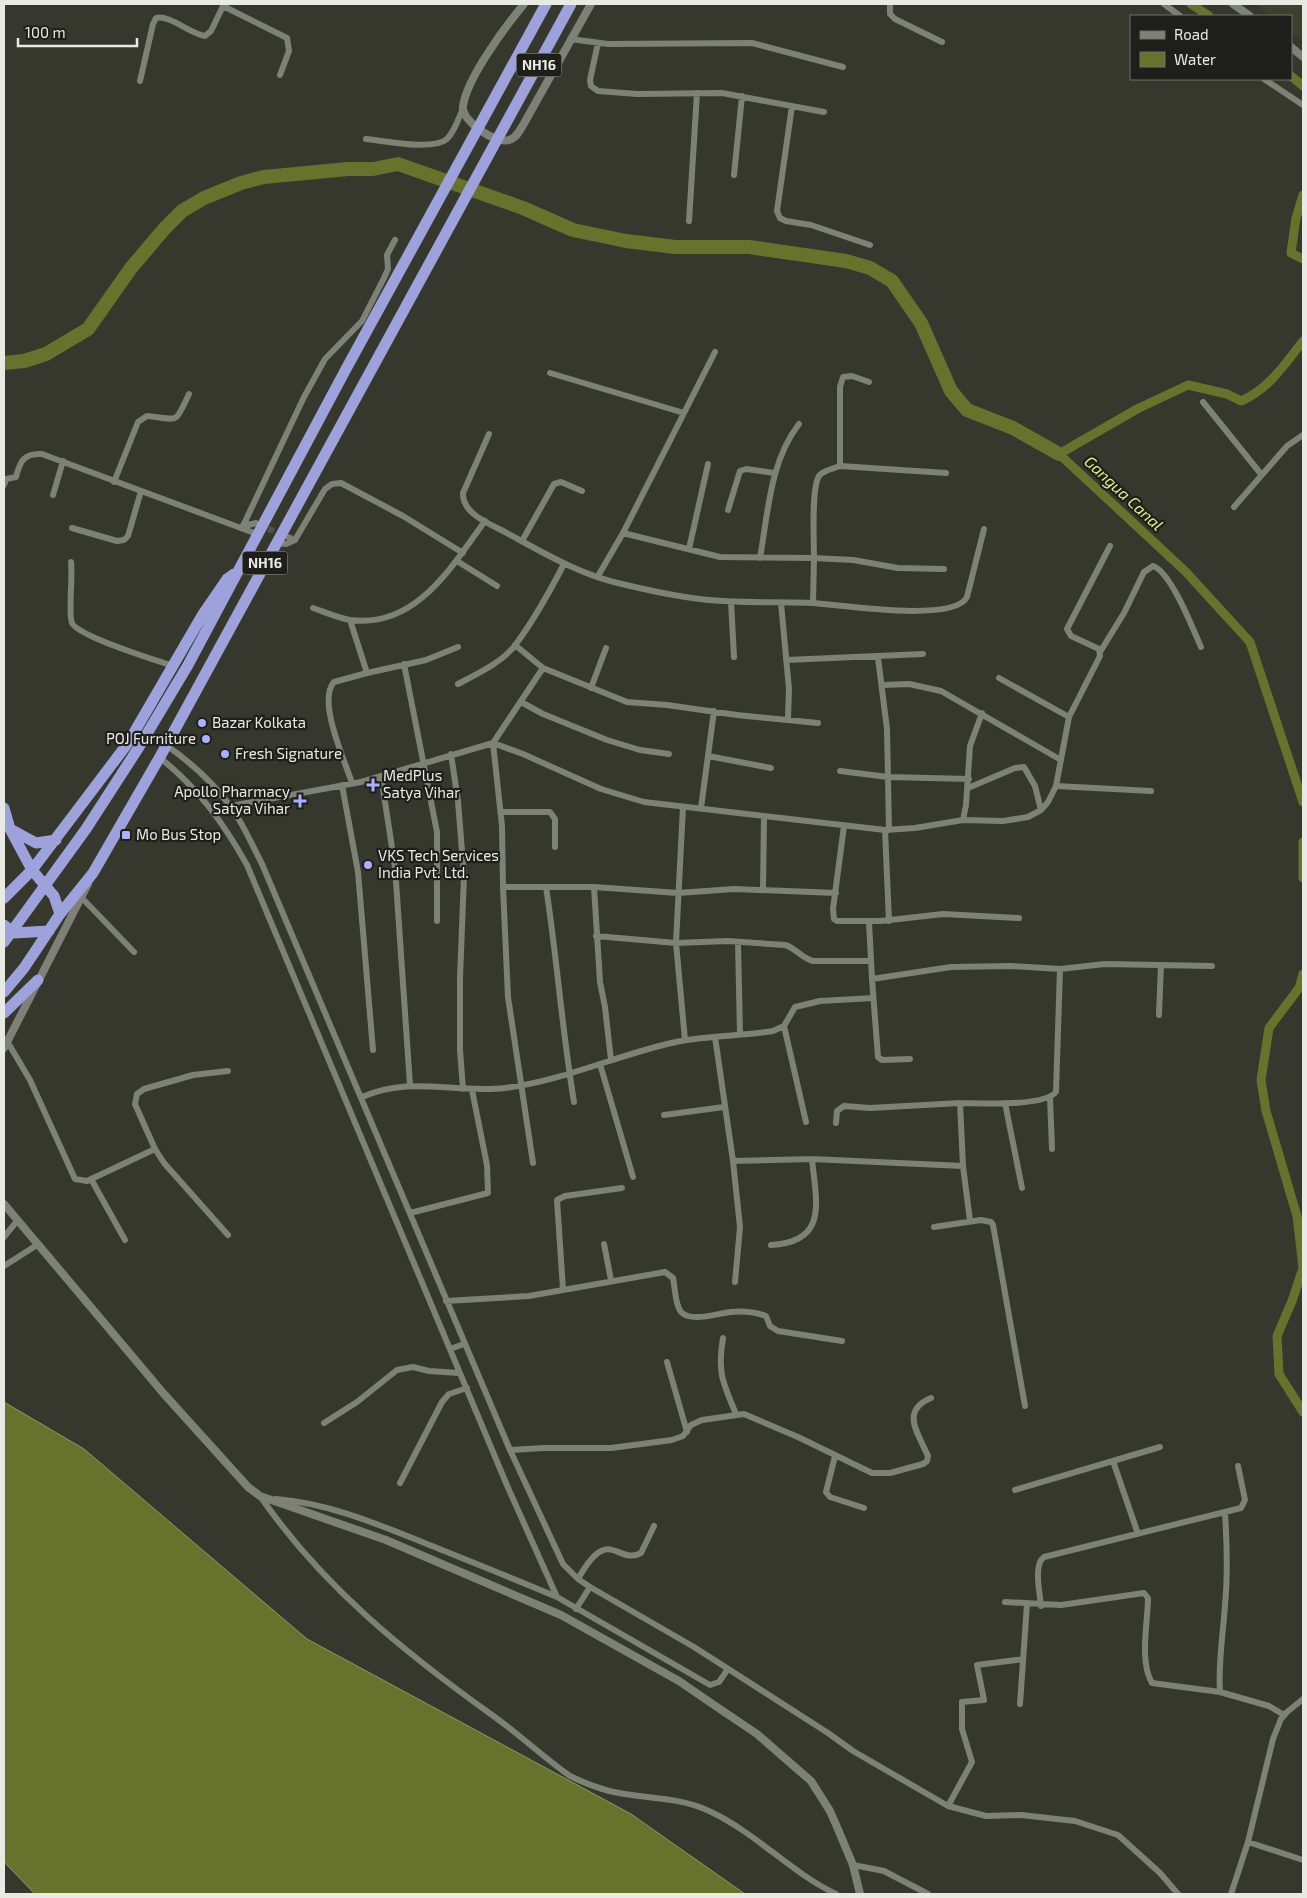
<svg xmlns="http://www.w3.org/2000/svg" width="1307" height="1898" font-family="'Exo 2',sans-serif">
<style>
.built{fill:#3d402f}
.water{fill:#67732c;stroke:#8e9763}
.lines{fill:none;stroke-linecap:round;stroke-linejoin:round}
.canal{stroke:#67732c;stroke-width:9}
.river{stroke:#67732c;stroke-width:14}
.minor-tunnel{stroke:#515349;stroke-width:6;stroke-dasharray:6 3;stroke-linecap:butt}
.minor{stroke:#7e8175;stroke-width:6}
.tertiary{stroke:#7e8175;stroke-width:8}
.trunk{stroke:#9da2dc;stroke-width:11}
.poi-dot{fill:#aab0fb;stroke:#1e1f1a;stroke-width:2}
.labels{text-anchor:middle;stroke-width:4.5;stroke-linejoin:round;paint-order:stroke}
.shield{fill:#1e1f1a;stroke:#acada7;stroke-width:1}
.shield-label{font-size:14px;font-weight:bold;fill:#e9eae3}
.poi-label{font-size:15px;fill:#e9eae3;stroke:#1e1f1a;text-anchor:start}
.water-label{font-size:16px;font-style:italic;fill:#ddef8c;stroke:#1e1f1a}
</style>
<rect width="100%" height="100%" fill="#36382e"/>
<path class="built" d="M1255 4H1303V41L1291 31V16H1271Z"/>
<path class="water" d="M4 1402 84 1449 307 1639 631 1814 745 1894H35L4 1862Z"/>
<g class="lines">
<path class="canal" d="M1191 4 1209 16
M1291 76 1303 86
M1303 195 1296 218 1291 253 1303 259
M1303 341C1285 364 1269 389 1241 401L1227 394 1188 385 1137 409 1059 454 1185 571 1250 642 1303 802
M1303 842V878
M1303 974 1299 988 1269 1028 1261 1080 1266 1111 1297 1216 1303 1268 1292 1301 1277 1336 1279 1374 1303 1412"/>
<path class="river" d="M4 363 24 361 46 354 88 329 131 268 165 228 182 211 204 198 241 183 264 177 348 169H373L398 164 523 208 573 230 626 241 675 247H749L846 261 870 268 892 281 921 323 951 391 967 410 1013 428 1059 454"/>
<path class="minor-tunnel" d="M260 525 283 535"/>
<path class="minor" d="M890 4V14L895 19 942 42
M1164 4 1180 16
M223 6 287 38 289 51 280 75
M570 39 608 44 752 43 843 67
M598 43 590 80 591 86 598 91 637 94 722 93 824 112
M1264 79 1303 105
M140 81 153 24 156 18C168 14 191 34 205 36L211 31 224 4
M792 106 777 211 780 218 786 221 811 225 870 245
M366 139C385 141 433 151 447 139 455 131 459 117 463 108
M734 175 742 96
M689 221 697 93
M550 373 684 413
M1203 402 1261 474
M489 434 463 493C462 514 490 524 505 532 542 552 580 575 622 584 647 590 674 596 700 599 738 604 775 601 813 603 841 605 954 623 967 597L984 529
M840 466V387L843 377 852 376 869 382
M114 482 138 422 147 416C179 419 174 426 189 394
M4 485 6 479 16 477C20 461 24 453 42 454L257 534
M53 495 63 461
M1234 507 1287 446 1303 435
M728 510 740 471 746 469 774 473
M245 522 249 525 256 523
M72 528 117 541 124 540 128 536 141 491
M242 528 304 397 325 359 362 321 384 278 388 269 387 255 395 240
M623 533 715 352
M288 537 295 540
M522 541 554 484 561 482 582 491
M276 543 286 544 295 540 325 489 332 484 341 483 403 516 463 553
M689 549 708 464
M760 558C768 513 770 461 799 424
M457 561 497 586
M71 562C73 576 68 614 72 623 79 637 156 660 173 666
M944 569 898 568 853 560 814 558C814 541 811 489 819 476 823 470 833 469 840 466L946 473
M598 576 623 533 720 557 814 558 813 603
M731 602 734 657
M781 603 789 689 788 718
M313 608C325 612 338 618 350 620 416 629 452 566 485 521
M350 620 367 673 334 682C317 701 345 761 352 783
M515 645 543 668 627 702 667 705 737 715 818 723
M1100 652 1124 613 1144 572 1153 566C1171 572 1193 629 1201 647
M878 658 887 729 889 830
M786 660 923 654
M404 664 437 832V921
M367 673 426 660 458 647
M999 678 1069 717
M458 684C477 674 503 662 516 644 534 620 550 591 564 564
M883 685 909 684 941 691 1061 760
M591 688 606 648
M521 702 543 714 607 740 640 750 669 754
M166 745C190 762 213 782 230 806 243 823 252 845 262 864L510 1450 563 1564 578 1579 590 1587 694 1647 828 1733 853 1751 948 1806 986 1816 1021 1815 1075 1821 1118 1835 1160 1873 1178 1894
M451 754 458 801 464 876 460 978V1050L463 1089
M708 756 771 768
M159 757C198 788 223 822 247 865L509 1490 557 1597 710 1685 719 1682 728 1669
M840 771 888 777 969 779
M381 776 395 867 410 1085
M342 785 358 872 373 1050
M1056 786 1151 791
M968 788 1015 768 1024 767 1035 786 1041 810
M231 806 361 782 493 743 523 754 601 789 644 802 885 830 915 828 963 820 1003 821 1028 817 1041 810 1048 802 1056 786 1069 717 1100 656 1099 649 1071 636 1067 629 1110 546
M683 807 676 943 685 1040
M701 808 714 711
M501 812H550L555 819V847
M963 820 966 805 970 746 982 713
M844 826 833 909 834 919 837 921H881L943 914 1019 918
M885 830 889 921
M503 887 502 826 493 743 543 668
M546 887C557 958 562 1030 574 1102
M594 887 678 893 734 889 836 893
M763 890 764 816
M82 898 134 952
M869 922 872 979
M596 936 676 943 728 941 785 945C796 948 801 958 813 961H871
M738 942 740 1034
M1159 1015 1161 965
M784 1026 806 1122
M715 1037 733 1161 812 1159 963 1166 960 1103C980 1103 1044 1107 1056 1092L1060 969
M7 1041 30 1080 75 1179 87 1181 155 1149 164 1163 228 1235
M910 1059 882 1060 878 1057 872 979 951 967 1011 966 1060 969 1105 964 1212 966
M600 1064 633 1177
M362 1097C412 1075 454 1094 505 1088 561 1081 613 1057 667 1044 702 1035 738 1037 773 1031L784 1026 795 1007 820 1001 873 998
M1050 1097 1052 1149
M1005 1103 1022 1188
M664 1115 724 1107
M836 1123 837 1111 844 1106 870 1108 960 1103
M155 1149 135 1104 137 1094 144 1089 193 1075 228 1071
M733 1161 740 1227 735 1282
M533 1163 508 997 503 887H594L600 982 605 1007 611 1060
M963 1166 970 1221
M91 1179 125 1240
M410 1213 488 1193 487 1165 472 1090
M934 1227 981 1220 991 1222 993 1225 1025 1406
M4 1237 17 1221
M604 1244 611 1280
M771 1245C829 1242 816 1201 812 1159
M4 1266 37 1245
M563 1289 557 1200 565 1196 622 1188
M446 1301 529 1296 665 1272 673 1278C675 1287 675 1305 681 1312 692 1323 718 1313 731 1312 742 1311 755 1312 766 1316L770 1326 778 1331 842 1341
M723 1338C717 1372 723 1383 736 1414
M450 1349 464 1344
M667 1362 687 1432
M324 1423 357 1402 397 1370 413 1367 429 1371 459 1373
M510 1450 544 1448H611L672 1440 683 1436 691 1425 702 1420 744 1414 798 1437 872 1473H890L923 1464 927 1461 928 1456C918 1433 900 1411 931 1398
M835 1456 826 1492 830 1497 864 1508
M1113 1461 1138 1534
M400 1483 442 1402 449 1394 467 1388
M1015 1490 1160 1447
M260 1496C322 1586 404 1652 492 1715 519 1734 543 1757 570 1776 582 1782 595 1787 609 1791 642 1799 678 1796 709 1811 755 1832 790 1872 836 1894
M276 1499C327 1503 375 1523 422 1542 467 1560 512 1578 557 1597
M578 1579C609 1523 617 1566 641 1553L654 1526
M1005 1602 1061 1605 1144 1593 1148 1598C1148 1622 1139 1661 1152 1683L1220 1692 1269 1706 1284 1715
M1041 1606C1040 1593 1033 1565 1044 1557L1241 1508 1245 1500 1238 1466
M576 1609 590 1587
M1220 1692C1218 1662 1223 1635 1225 1605 1228 1574 1227 1544 1225 1513
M1020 1704 1027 1604
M948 1806 972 1762 962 1729V1702L984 1700 977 1665 1023 1659
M1248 1842 1303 1860
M853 1865 884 1871 928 1894
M1231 1894 1248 1842 1273 1739 1281 1719 1287 1712 1303 1699"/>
<path class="tertiary" d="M524 4C505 27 467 78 463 106 461 121 495 144 509 140 515 139 518 133 522 127L591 4
M1233 4 1250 16
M1291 47 1303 57
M4 1048 88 884
M4 1204 164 1394 248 1487 260 1496 386 1540 561 1615 679 1681 714 1705 757 1734 811 1781 830 1811 837 1827 853 1865 860 1894"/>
<path class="trunk" d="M4 808 10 829 32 870 128 743 203 614 227 579 234 574
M12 830 36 843 56 840
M4 898 32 870 54 896 60 914
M4 925 14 933 49 931
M4 942 86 829 139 747 188 665 346 369 546 4
M4 992 24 968 60 914 93 873 161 755 571 4
M4 1013 38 980"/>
</g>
<g class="poi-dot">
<circle cx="202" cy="723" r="5"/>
<circle cx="206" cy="739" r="5"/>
<circle cx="225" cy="754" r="5"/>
<path d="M370.5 777.5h5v5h5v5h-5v5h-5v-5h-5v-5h5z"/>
<path d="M297.5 793.5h5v5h5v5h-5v5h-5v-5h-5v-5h5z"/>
<rect x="121" y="830" width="10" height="10" rx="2.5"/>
<circle cx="368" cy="865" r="5"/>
</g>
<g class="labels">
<g class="shield">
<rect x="516.5" y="53.5" width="45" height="23" rx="4"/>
<rect x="242.5" y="551.5" width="45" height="23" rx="4"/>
</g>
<g class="shield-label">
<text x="539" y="70">NH16</text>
<text x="265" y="568">NH16</text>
</g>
<g class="poi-label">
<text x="212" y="728">Bazar Kolkata</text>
<text x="196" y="744" text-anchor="end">POJ Furniture</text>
<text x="235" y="759">Fresh Signature</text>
<text x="383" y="781">MedPlus<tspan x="383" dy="17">Satya Vihar</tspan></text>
<text x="290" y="797" text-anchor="end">Apollo Pharmacy<tspan x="290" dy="17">Satya Vihar</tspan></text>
<text x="136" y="840">Mo Bus Stop</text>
<text x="378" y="861">VKS Tech Services<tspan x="378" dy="17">India Pvt. Ltd.</tspan></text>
</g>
<g class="water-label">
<text transform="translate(1124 493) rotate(43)" y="6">Gangua Canal</text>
</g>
</g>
<rect width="1307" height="1898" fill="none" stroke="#e9eae3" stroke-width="10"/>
<rect x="1130" y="15" width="162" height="65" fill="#1e1f1a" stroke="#6f706a"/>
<rect x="1140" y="31" width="25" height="8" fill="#7e8175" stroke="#6f706a"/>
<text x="1174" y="40" font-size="15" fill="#e9eae3">Road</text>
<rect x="1140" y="52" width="25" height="15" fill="#67732c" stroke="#6f706a"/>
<text x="1174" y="65" font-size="15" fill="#e9eae3">Water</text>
<path d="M18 38v8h119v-8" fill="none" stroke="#e9eae3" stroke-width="2.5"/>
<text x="25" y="38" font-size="15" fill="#e9eae3" stroke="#1e1f1a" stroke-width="4" paint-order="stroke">100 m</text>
</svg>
